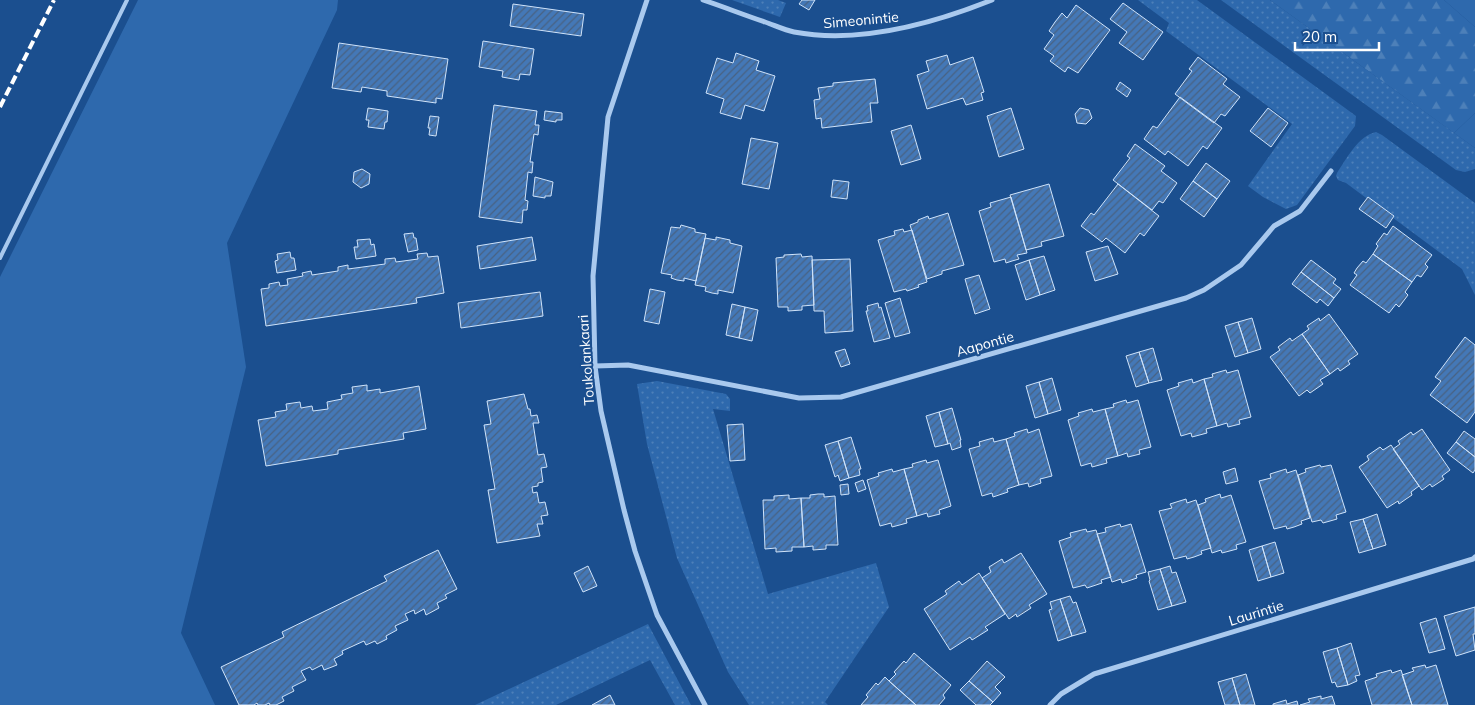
<svg xmlns="http://www.w3.org/2000/svg" width="1475" height="705" font-family="Mulish,sans-serif">
<style>
.green{fill:#2e69ad}
.forest{fill:url(#forest-firs)}
.park{fill:url(#park-dots)}
.building{fill:url(#building-hatch);stroke:#cfe3fa}
.lines{fill:none;stroke-linecap:round;stroke-linejoin:round}
.lane{stroke:#a9c9ee;stroke-width:4}
.street{stroke:#a9c9ee;stroke-width:5}
.rail{stroke:#fff;stroke-width:4;stroke-dasharray:9 4;stroke-linecap:butt}
.labels{text-anchor:middle;stroke-width:4;stroke-linejoin:round;paint-order:stroke}
.street-label{font-size:14px;fill:#fff;stroke:#1b4f8f}
</style>
<defs>
<pattern id="forest-firs" width="22" height="20" patternUnits="userSpaceOnUse" patternTransform="scale(1.25)"><rect width="22" height="20" fill="#2e69ad"/><path d="M5 1l3.5 6h-7zM16 11l3.5 6h-7z" fill="#4d80b9"/></pattern>
<pattern id="park-dots" width="8" height="8" patternUnits="userSpaceOnUse" patternTransform="scale(1.25)"><rect width="8" height="8" fill="#2e69ad"/><path d="M2 2h.1M6 6h.1" fill="none" stroke="#4d80b9" stroke-width="1.8" stroke-linecap="round"/></pattern>
<pattern id="building-hatch" width="6" height="6" patternUnits="userSpaceOnUse" patternTransform="scale(1.25)"><rect width="6" height="6" fill="#4478b7"/><path d="M-1 1l2-2M0 6l6-6M5 7l2-2" fill="none" stroke="#486282"/></pattern>
</defs>
<rect width="100%" height="100%" fill="#1b4f8f"/>
<path class="green" d="M138 0H338L337 10 227 243 246 367 181 633 215 705H0V277Z
M1444 0H1475V27Z
M1475 113V148L1454 133Z"/>
<path class="forest" d="M1270 0H1444L1475 27V113L1454 133Z"/>
<path class="park" d="M732 0H778L786 3 780 17Z
M1138 0H1197L1356 116 1355 126 1297 205 1286 209 1263 197 1248 186 1292 124 1166 31 1169 23Z
M1221 0H1270L1475 148V169L1465 172 1456 170Z
M1376 132 1382 135 1475 203V295L1462 269 1346 183 1338 180 1336 176 1337 173C1347 158 1358 136 1376 132Z
M657 381 726 394 730 399V411L713 409 768 594 876 563 889 607 825 702 828 705H749L728 672 677 558 647 444 637 384Z
M648 624 691 705H675L650 660 556 705H475Z"/>
<path class="building" d="M802 0H815L809 10 799 4Z
M1123 3 1163 32 1143 60 1119 43 1127 32 1110 19Z
M513 4 584 14 581 36 510 26Z
M1076 5 1110 30 1078 73 1068 67 1065 72 1050 61 1054 56 1044 49 1054 35 1049 31 1055 22 1062 13 1067 18Z
M483 41 534 49 530 75 520 74 519 80 502 77 503 71 479 67Z
M339 43 448 59 442 99 436 98V103L387 96V91L362 87 361 92 332 88Z
M736 53 759 61 756 70 775 76 764 111 745 105 741 119 720 113 724 99 706 93 717 58 733 63Z
M947 55 950 65 973 57 984 92 981 93 983 100 966 105 963 98 927 109 917 75 929 71 926 61Z
M1198 57 1227 79 1223 84 1240 97 1225 116 1221 114 1214 123 1175 94 1192 71 1189 69Z
M875 79 878 103H870L872 122 822 128 821 118 816 119 814 100 820 99 818 88 833 86V83Z
M1120 82 1131 90 1127 97 1116 89Z
M1180 97 1222 128 1207 149 1203 146 1188 166 1168 151 1165 155 1144 139 1153 126 1157 128Z
M494 105 537 111 535 125H539L538 135 534 134 530 162H533L532 173 528 172 525 200 528 201 527 210H523L522 223 479 217Z
M368 108 388 111 387 122H385L384 129 368 127 369 120H366Z
M1011 108 1024 149 999 157 987 116Z
M1080 108 1089 110 1092 118 1086 124 1077 123 1075 114Z
M1268 108 1288 123 1271 147 1250 131Z
M545 111 562 113V120H556V122L544 120Z
M430 116 439 117 436 136 429 135 430 128H428Z
M911 125 921 159 901 165 891 131Z
M751 138 778 143 769 189 742 184Z
M1135 144 1165 166 1161 171 1177 183 1163 203 1159 201 1152 210 1113 180 1130 158 1127 156Z
M1206 163 1230 181 1217 199 1193 181Z
M362 169 370 174 369 184 361 188 353 182 354 172Z
M535 177 553 182 551 196H545V198L533 196Z
M833 180 849 182 847 199 831 197Z
M1193 181 1217 199 1204 217 1180 199Z
M1049 184 1064 236 1041 242 1042 246 1026 250 1010 195Z
M1118 184 1159 216 1144 236 1140 233 1125 253 1106 238 1102 242 1081 226 1091 213 1094 215Z
M1011 197 1027 253 1017 255 1019 259 1012 261 1006 263 1005 259 994 262 979 211 991 207 990 203Z
M1368 197 1394 216 1386 228 1359 209Z
M948 213 964 265 942 271V274L927 279 910 225 918 222V220L928 216 929 219Z
M681 225 695 229V232L706 234 696 281 684 278V281L677 280 671 278 672 275 661 273 671 227 680 228Z
M1393 226 1432 255 1425 264 1428 267 1421 277 1417 275 1412 282 1373 254 1378 246 1376 244 1384 233 1387 235Z
M903 229 904 232 912 230 927 282 918 285 919 287 907 291 906 289 894 292 878 240 895 235 894 231Z
M413 233 414 238H416L418 250 408 252 404 234Z
M532 237 536 260 480 269 477 246Z
M716 237 730 240V243L742 246 733 293 718 290V294L712 293 705 291 706 287 695 285 705 238 716 240Z
M370 239 371 245 374 244 376 256 356 259 354 247H358L357 240Z
M1108 246 1118 274 1095 281 1086 252Z
M290 252 291 258H294L296 270 277 273 275 261 278 260 277 254Z
M427 253 428 257 438 256 444 293 416 298 417 303 266 326 261 289 269 288V284L279 282 280 286 288 285 287 279 303 276 302 273 311 271 312 275 338 271V267L348 265V269L385 264V259L395 258 396 262 418 259 417 254Z
M801 254 802 257 812 256 814 305 802 306V310L788 311V307H778L776 258 784 257V255Z
M1373 254 1412 282 1405 292 1408 295 1399 307 1396 304 1389 313 1350 285 1357 275 1354 273 1357 268 1363 261 1366 263Z
M1044 256 1055 290 1040 295 1029 260Z
M850 259 853 331 825 333 824 311H814L812 260Z
M1029 260 1040 295 1026 300 1015 265Z
M1311 260 1336 279 1333 283 1341 289 1334 298 1301 272Z
M1301 272 1334 298 1328 306 1320 299 1317 303 1292 284Z
M979 275 990 309 975 314 965 279Z
M650 289 665 292 659 324 644 321Z
M540 292 543 316 461 328 458 303Z
M900 298 910 333 895 337 885 303Z
M878 303 879 308 881 307 890 338 874 342 866 311H868L867 306Z
M732 304 745 307 739 338 726 335Z
M745 307 758 310 752 341 739 338Z
M1329 314 1358 354 1348 361 1350 364 1340 371 1338 368 1330 374 1302 334 1309 329 1307 326 1319 318 1320 321Z
M1252 318 1261 349 1248 353 1238 322Z
M1238 322 1248 353 1235 357 1225 326Z
M1302 334 1330 374 1320 380 1323 384 1310 393 1307 390 1299 396 1270 357 1280 350 1278 347 1290 338 1292 341Z
M1465 337 1475 345V412L1467 423 1430 395 1441 381 1435 377Z
M1153 348 1162 380 1149 383 1139 352Z
M845 349 850 364 841 367 835 352Z
M1139 352 1149 383 1136 387 1126 356Z
M1226 370 1227 373 1238 370 1251 417 1239 420 1240 424 1228 427 1227 423 1217 426 1204 379 1213 377 1212 374Z
M1052 378 1061 410 1048 414 1039 382Z
M1192 379 1193 383 1204 379 1217 426 1206 429 1207 433 1192 437 1191 433 1181 436 1167 390 1179 386 1178 383Z
M1039 382 1048 414 1035 418 1026 386Z
M367 385V391L380 389V393L419 386 426 429 403 433 404 439 338 450V454L266 466 258 420 276 417 275 412 287 410 286 404 300 402 301 408 312 406 313 411 328 409 327 402 342 399 341 395 353 393 352 387Z
M524 394 528 409H530L531 416 537 415 539 423H533L538 455 544 454 547 467 541 468 543 482 538 483V486L532 487 533 493 537 492 539 503 545 502 548 515 541 516 543 524H537L540 536 497 543 488 490 495 489 484 425 491 424 487 401Z
M1126 400 1127 403 1138 400 1151 447 1139 450 1140 454 1128 457 1127 453 1118 456 1105 409 1114 407 1113 404Z
M952 408 961 440H960L961 447 952 450 950 443 948 444 939 412Z
M1092 409 1093 412 1105 409 1118 456 1106 459 1107 463 1092 467 1091 463 1081 466 1068 420 1079 416 1078 413Z
M939 412 948 444 935 447 926 416Z
M743 424 745 460 730 461 727 425Z
M1027 429 1028 433 1039 429 1052 476 1040 479 1041 483 1029 487 1028 483 1019 485 1006 439 1015 436 1014 433Z
M1422 429 1450 470 1442 476 1444 479 1432 487 1430 484 1422 490 1393 449 1400 444 1398 441 1411 432 1413 435Z
M1464 431 1475 439V457L1456 442Z
M851 437 861 469H859L860 475 849 478 838 441Z
M993 438 994 442 1006 439 1019 485 1007 489 1008 492 993 497 992 493 982 496 969 449 980 446 979 442Z
M838 441 849 478 840 481 838 475 835 477 825 445Z
M1456 442 1475 457V470L1473 473 1447 453Z
M1391 445 1419 486 1411 492 1412 495 1406 499 1399 504 1398 501 1387 508 1359 467 1369 460 1367 456 1380 447 1383 450Z
M926 460 927 463 938 460 951 506 939 510 940 514 928 517 927 513 917 516 904 469 913 467 912 464Z
M1320 465 1321 467 1331 465 1346 512 1336 515 1337 519 1323 523 1321 520 1312 522 1298 475 1306 472 1305 469Z
M1235 468 1238 481 1226 484 1223 472Z
M892 469 893 472 904 469 917 516 906 519 907 523 892 527 891 523 880 526 867 480 879 476 878 473Z
M1286 469 1287 473 1296 470 1310 518 1301 521 1302 524 1294 527 1287 529 1286 526 1274 529 1259 481 1271 478 1270 474Z
M863 480 866 489 858 492 855 483Z
M848 484 849 494 841 495 840 485Z
M818 494H824V497L835 496 838 545H826V549L813 550V546L804 547 801 498H810V495Z
M1220 494 1221 498 1231 495 1246 542 1236 545 1237 549 1222 553 1221 550 1212 553 1198 505 1206 502 1205 499Z
M789 495V499L801 498 804 547H792V551L776 552V548L765 549 763 500H774V496Z
M1186 499 1187 503 1196 500 1211 548 1201 551 1202 554 1194 557 1187 559 1186 556 1174 559 1159 511 1172 508 1170 504Z
M1377 514 1386 545 1373 549 1363 519Z
M1363 519 1373 549 1359 553 1350 522Z
M1120 524 1121 527 1131 524 1146 572 1136 575 1137 578 1122 583 1121 579 1112 582 1097 534 1106 532 1105 528Z
M1086 529 1087 532 1096 530 1111 577 1101 580 1102 583 1087 588 1085 585 1073 588 1059 541 1071 537 1070 533Z
M1275 542 1284 573 1271 577 1262 546Z
M1262 546 1271 577 1258 581 1249 550Z
M438 550 457 589 445 595 447 598 437 603 439 608 426 615 424 609 415 614 414 610 405 614 408 620 395 626 397 630 386 636 387 639 377 644 375 641 366 645 364 641 342 651 343 654 334 659 337 665 324 670 322 665 312 670 310 667 301 671 306 680 292 687 294 691 282 697 284 701 276 705H270L269 703 265 705H258L257 703 254 705H239L221 667 284 637 282 632 387 581 384 576Z
M1021 553 1047 594 1029 605 1031 608 1017 617 1016 614 1009 619 982 578 991 572 989 567 1002 559 1004 563Z
M588 566 597 586 583 592 574 573Z
M1170 566 1172 573 1176 572 1186 602 1172 606 1160 569Z
M1160 569 1172 606 1158 610 1149 581 1150 580 1148 572Z
M979 573 1005 614 985 627 988 630 972 640 970 637 950 650 924 609 947 594 945 591 959 581 962 585Z
M1070 596 1073 603 1076 602 1086 632 1072 636 1060 599Z
M1060 599 1072 636 1058 641 1049 610 1052 609 1050 602Z
M1475 607V634H1473L1475 650 1456 656 1444 616Z
M1436 618 1445 649 1429 653 1420 623Z
M1351 643 1360 675 1355 676 1357 681 1348 685 1337 648Z
M1337 648 1348 685 1337 687 1335 682 1332 683 1323 652Z
M914 653 951 685 943 695 945 698 939 705H916L889 681 896 674 894 672 904 661 906 663Z
M987 661 1005 677 995 687 1001 693 993 702 969 681Z
M1425 665 1426 668 1436 665 1448 705H1412L1402 675 1414 671 1412 668Z
M1391 670 1392 673 1401 670 1412 705H1372L1365 681 1377 677 1376 674Z
M1246 674 1255 705H1240L1232 678Z
M885 677 889 681 916 705H861L868 697 866 695 876 683 878 685Z
M1232 678 1240 705H1225L1218 682Z
M969 681 993 702 990 705H976L960 690Z
M610 695 615 705H592Z
M1321 696V699L1332 696 1335 705H1300L1310 702 1308 699Z
M1286 700 1287 704 1297 701 1298 705H1273V704Z"/>
<g class="lines">
<path class="lane" d="M0 258 127 0"/>
<path class="street" d="M647 0 608 117 593 276 595 366 601 411 624 510 635 551 657 615 705 705
M703 0C724 7 744 15 765 22 774 25 784 30 794 32 858 44 932 24 992 0
M595 366 628 365 799 398 841 397 1186 298 1204 290 1241 265 1274 226 1300 211 1331 171
M1050 705 1061 694 1094 674 1473 559 1475 557"/>
<path class="rail" d="M0 107 54 0"/>
</g>
<g class="labels">
<g class="street-label">
<text transform="translate(861 20) rotate(-5)" y="5">Simeonintie</text>
<text transform="translate(985 344) rotate(-16)" y="5">Aapontie</text>
<text transform="translate(586 360) rotate(-94)" y="5">Toukolankaari</text>
<text transform="translate(1256 613) rotate(-17)" y="5">Laurintie</text>
</g>
</g>
<path d="M1295 42v8h84v-8" fill="none" stroke="#ffffff" stroke-width="2.5"/>
<text x="1302" y="42" font-size="15" fill="#ffffff" stroke="#1b4f8f" stroke-width="4" paint-order="stroke">20 m</text>
</svg>
